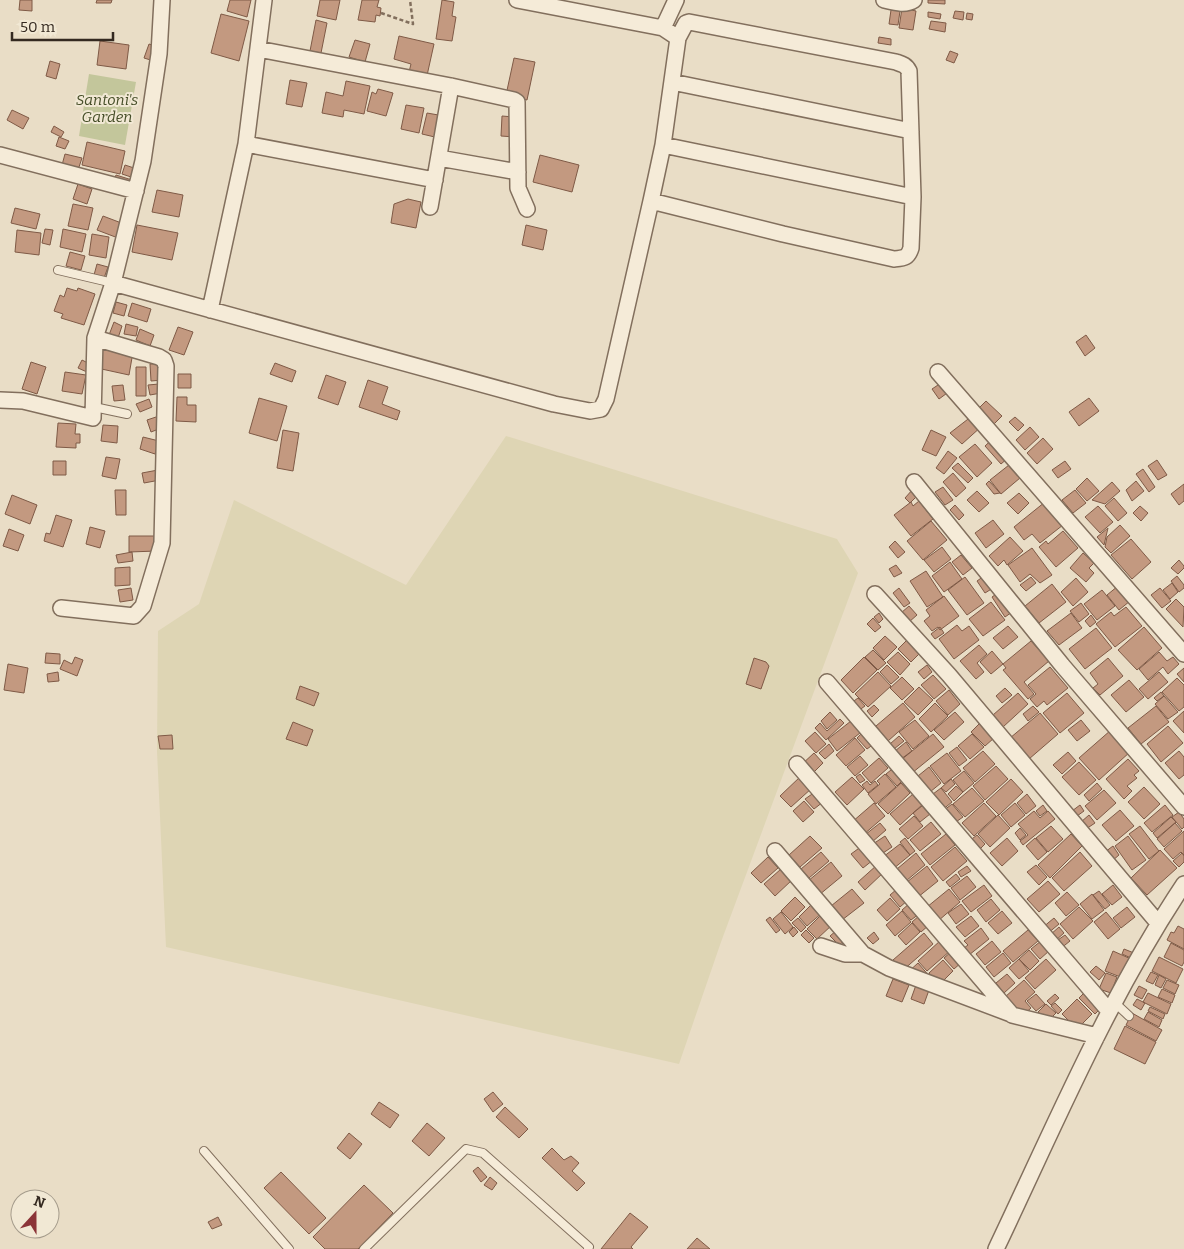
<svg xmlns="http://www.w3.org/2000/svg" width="1184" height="1249" font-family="Bitter,serif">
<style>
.farmland{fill:#ded5b4}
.green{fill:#c3c69b}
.building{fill:#c39980;stroke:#7f5a46}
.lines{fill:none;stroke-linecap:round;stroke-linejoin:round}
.service-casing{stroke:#826f5d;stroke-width:10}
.minor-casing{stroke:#826f5d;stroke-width:18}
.path{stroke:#826f5d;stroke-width:2.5;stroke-dasharray:4 2.5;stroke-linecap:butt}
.service{stroke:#f5ebd8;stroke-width:8}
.minor{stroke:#f5ebd8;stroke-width:15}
.labels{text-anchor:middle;stroke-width:4;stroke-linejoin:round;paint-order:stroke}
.park-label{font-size:15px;font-style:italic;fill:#464e28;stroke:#f1e8d4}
</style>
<rect width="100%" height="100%" fill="#e9ddc6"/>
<path class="farmland" d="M506 436 837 539 858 573 721 942 679 1064 166 947 157 751 158 631 199 604 234 500 406 585Z"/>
<path class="green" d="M89 74 136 82 125 145 79 136Z"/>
<path class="building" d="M20 0H32V11L19 10Z
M97 0H112L111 3H96Z
M230 0H251L247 17 227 11Z
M320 0H340L336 20 317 16Z
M362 0H379L377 7 381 8 380 16 376 15 375 22 358 20Z
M442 0 454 2 452 16 456 17 452 41 436 39Z
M928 0H945V4L928 3Z
M902 8 916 11 913 30 899 28Z
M891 10 900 11 898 25 889 24Z
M955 11 964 12 963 20 953 18Z
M928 12 941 14 940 19 928 17Z
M967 13 973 14 972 20 966 19Z
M221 14 249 21 239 61 211 53Z
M316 20 327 23 321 53 310 51Z
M931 21 946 23 945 32 929 29Z
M399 36 434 44 426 80 408 76 411 64 394 59Z
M879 37 891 39V45L878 43Z
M355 40 370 44 365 62 349 57Z
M100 41 129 45 126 69 97 65Z
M149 44 161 48 157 62 144 58Z
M950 51 958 54 954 63 946 60Z
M514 58 535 62 527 100 506 95Z
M50 61 60 64 56 79 46 76Z
M290 80 307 83 302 107 286 104Z
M346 81 370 86 364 114 344 110 343 117 322 113 326 92 343 96Z
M378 89 393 93 386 116 367 111 372 92 376 94Z
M406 105 424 108 419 133 401 129Z
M12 110 29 118 23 129 7 120Z
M427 113 444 116 439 138 422 134Z
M502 116 514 117 515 137 501 136Z
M54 126 64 132 61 137 51 132Z
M59 137 69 141 65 149 56 146Z
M87 142 125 151 120 174 82 165Z
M65 154 82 158 78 170 62 165Z
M540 155 579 165 572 192 533 182Z
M125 165 134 168 131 177 122 174Z
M116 175 132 180 130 185 114 180Z
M78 184 92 189 87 204 73 199Z
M157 190 183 195 179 217 152 212Z
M408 199 421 202 416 228 391 223 394 204Z
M73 204 93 208 88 230 68 226Z
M15 208 40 214 36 229 11 223Z
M103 216 124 224 118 238 97 230Z
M137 225 178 233 172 260 132 252Z
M526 225 547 230 543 250 522 245Z
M45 229 53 230 50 245 42 243Z
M63 229 86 234 82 252 60 247Z
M17 230 41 233 39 255 15 252Z
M92 234 109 237 106 258 89 255Z
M70 252 85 256 81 270 66 266Z
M97 264 108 267 104 278 94 275Z
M67 288 77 291 78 288 95 294 84 325 61 318 63 314 54 311 60 295 64 297Z
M116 302 127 305 124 316 113 313Z
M132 303 151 309 147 322 128 316Z
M114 322 122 326 118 338 109 335Z
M126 324 138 327 136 336 124 334Z
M178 327 193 332 184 355 169 350Z
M140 329 154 335 150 346 136 340Z
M1086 335 1095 348 1085 356 1076 342Z
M102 346 133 352 129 375 97 368Z
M82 360 90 364 87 372 78 368Z
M31 362 46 367 37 394 22 389Z
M161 363 163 380 151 381 150 364Z
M275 363 296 371 292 382 270 374Z
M136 367H146V396H136Z
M65 372 86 375 82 394 62 391Z
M178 374H191V388H178Z
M326 375 346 382 338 405 318 398Z
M947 379 954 388 939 399 932 389Z
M368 380 388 387 382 404 400 411 397 420 359 407Z
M159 384 161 393 150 395 148 385Z
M123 385 125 400 114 401 112 386Z
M177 397H187V405H196V422L176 421Z
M259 398 287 406 277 441 249 433Z
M1089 398 1099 411 1079 426 1069 412Z
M149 399 152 407 140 412 136 404Z
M986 401 1002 416 994 424 979 408Z
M159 416 164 427 151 432 147 420Z
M972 416 982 426 962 444 950 433Z
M1015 417 1024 425 1018 431 1009 422Z
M58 423 76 424 75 434H80V443H76V448L56 447Z
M103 425 118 426 117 443 101 441Z
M1030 427 1039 437 1025 450 1016 440Z
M283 430 299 433 293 471 277 468Z
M931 430 946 437 936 456 922 450Z
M998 434 1015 452 1001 464 985 446Z
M143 437 159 441 155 454 140 449Z
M1043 438 1053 449 1037 464 1027 453Z
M975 444 992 463 977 477 959 457Z
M948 451 957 458 944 474 936 468Z
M106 457 120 459 116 479 102 476Z
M1157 460 1167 475 1158 480 1148 466Z
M53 461H66V475H53Z
M1065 461 1071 469 1058 478 1052 470Z
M958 463 973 478 968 483 952 468Z
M1009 465 1020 478 1001 494 990 480Z
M1143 469 1155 487 1149 492 1136 474Z
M158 470 160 480 144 483 142 473Z
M953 473 966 488 956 497 943 482Z
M1087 478 1099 491 1087 501 1076 489Z
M989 481 1000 493 994 494 986 484Z
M1136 481 1144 491 1132 501 1126 490Z
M1112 482 1120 491 1105 504 1092 500Z
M1184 484V501L1179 505 1171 494Z
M943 487 953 500 945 505 935 492Z
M913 489 918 495 910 503 905 498Z
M115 490H126V515H116Z
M1075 490 1086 503 1073 513 1062 500Z
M977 491 989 503 979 512 967 500Z
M1019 493 1029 503 1018 514 1007 503Z
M12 495 37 505 30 524 5 514Z
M1114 498 1127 513 1118 521 1105 506Z
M919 501 933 519 911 536 894 515 911 502 913 506Z
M1045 502 1063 525 1040 543 1032 534 1024 540 1014 527Z
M955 505 964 515 959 520 950 510Z
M1098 506 1113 522 1100 533 1085 517Z
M1140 506 1148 513 1141 521 1133 513Z
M56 515 72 520 63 547 44 541 46 533 50 534Z
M993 520 1004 534 986 548 975 533Z
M931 521 947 540 923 560 907 541Z
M1120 525 1130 536 1111 553 1105 547 1107 537Z
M90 527 105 531 100 548 86 544Z
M1108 528 1104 545 1097 537Z
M9 529 24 535 18 551 3 546Z
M1063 531 1078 548 1056 567 1039 547 1046 541 1048 544Z
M129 536H157V551L129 552Z
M1010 537 1023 551 1007 565 1004 560 998 566 989 556Z
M1131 539 1151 562 1132 579 1111 555Z
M895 541 905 552 898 558 889 547Z
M942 547 951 559 934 572 924 560Z
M1032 548 1052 575 1040 583 1030 574 1020 582 1008 565Z
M132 552 133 561 118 563 116 555Z
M1083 553 1094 563 1089 568 1094 573 1086 582 1070 568Z
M961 555 972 568 963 575 952 562Z
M1179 560 1184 566V568L1178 574 1171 568Z
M950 562 962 579 944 592 932 576Z
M896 565 902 573 894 577 889 569Z
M130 567V585L115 586V568Z
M926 571 943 597 927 607 910 581Z
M984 576 993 588 985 593 977 581Z
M1177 576 1184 585V588L1179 592 1171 581Z
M965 577 984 603 967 615 948 590Z
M1031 577 1036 583 1026 591 1020 585Z
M1076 578 1088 592 1073 606 1061 592Z
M1172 583 1178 592 1170 599 1163 590Z
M1052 584 1066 602 1039 623 1025 606Z
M1118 586 1130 601 1119 610 1107 595Z
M131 588 133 600 120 602 118 590Z
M899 588 910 603 904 607 893 593Z
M1160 588 1171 601 1162 608 1151 595Z
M1002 590 1015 610 1005 617 992 597Z
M1102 590 1115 606 1097 620 1084 604Z
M944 596 959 616 940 630 938 627 932 631 924 621 930 616 926 610Z
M1176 599 1184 607 1183 627 1166 609Z
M991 602 1005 620 983 636 969 619Z
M1081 603 1089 614 1079 622 1070 611Z
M909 606 917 615 909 622 901 613Z
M1126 607 1142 626 1115 647 1096 624 1111 612 1114 616Z
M879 613 883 619 879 623 874 617Z
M1071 613 1082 628 1059 645 1047 631Z
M1091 615 1096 622 1090 627 1085 621Z
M873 618 881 627 875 632 867 624Z
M957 625 962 631 969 626 979 640 954 659 939 639Z
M1008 626 1018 637 1003 649 993 638Z
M940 627 944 633 935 639 931 634Z
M1144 627 1162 648 1137 670 1118 650Z
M1096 628 1112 648 1085 669 1069 649Z
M885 636 897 647 884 660 873 648Z
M907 640 920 653 911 662 898 649Z
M1031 641 1049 661 1024 682 1034 694 1028 699 1003 670 1006 668 1003 664Z
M979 645 987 654 977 663 984 672 976 679 960 661Z
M873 650 886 663 878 670 865 657Z
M992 651 1003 664 991 674 980 662Z
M898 652 910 664 900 675 887 662Z
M1159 652 1167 661 1173 657 1179 664 1168 674 1163 667 1148 680 1139 669Z
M46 653 60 654V664L45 663Z
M75 657 83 660 77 676 60 669 64 660 72 664Z
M864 657 877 670 853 693 841 680Z
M754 658 766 662 769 666 761 689 746 684Z
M1108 658 1123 676 1100 695 1093 688 1098 684 1090 673Z
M8 664 28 668 24 693 4 690Z
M887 665 899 677 891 684 880 672Z
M927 665 932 672 924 679 918 672Z
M1050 667 1068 688 1047 705 1044 701 1037 707 1030 699 1036 694 1028 685Z
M1184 668V682L1177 674Z
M58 672 59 681 48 682 47 674Z
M878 672 891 686 868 707 855 694Z
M1159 672 1168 682 1148 699 1139 689Z
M933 675 946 689 934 699 921 685Z
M902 677 914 689 902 700 890 688Z
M1177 678 1184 685V707L1179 711 1162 692Z
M1129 680 1144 697 1126 712 1111 695Z
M300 686 319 693 314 706 296 699Z
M919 687 933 700 918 715 904 702Z
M1005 688 1012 695 1002 703 996 696Z
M949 690 960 704 948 715 936 701Z
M1161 692 1164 696 1157 701 1154 698Z
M1018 693 1028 704 1003 727 993 715Z
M1067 693 1084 713 1060 733 1043 713Z
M1164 696 1178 712 1168 719 1155 704Z
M858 698 865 706 858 711 851 703Z
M903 703 915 717 888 741 876 726Z
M935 703 948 716 931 732 919 719Z
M874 705 879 710 872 717 867 711Z
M1033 706 1039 712 1028 721 1023 714Z
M1156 706 1169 722 1141 744 1128 728Z
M1184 711V733L1173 721Z
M830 712 837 720 827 729 821 721Z
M955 712 964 722 944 740 934 730Z
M1040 713 1058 734 1029 759 1010 738Z
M840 719 844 723 826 740 815 728 820 723 827 731Z
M915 720 929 736 913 749 899 732Z
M1081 720 1090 731 1077 741 1068 730Z
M851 721 860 733 837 751 828 739Z
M293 722 313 730 307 746 286 739Z
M980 723 994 738 985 746 971 732Z
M1168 726 1183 743 1161 762 1147 744Z
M1111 730 1130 752 1099 780 1079 758Z
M815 732 826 744 816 753 805 741Z
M863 732 874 744 867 749 857 738Z
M933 734 944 747 912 773 901 760Z
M972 734 984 747 970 759 958 746Z
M172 735 173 749H160L158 736Z
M899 736 904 741 894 749 890 744Z
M855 738 865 750 846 766 836 755Z
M906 742 912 751 901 759 895 751Z
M829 744 834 751 825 759 819 753Z
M957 747 967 760 959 766 949 753Z
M983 751 995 764 975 782 963 768Z
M1179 751 1184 757V775L1179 779 1165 763Z
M1068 752 1076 761 1062 774 1053 765Z
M814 753 823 763 811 775 801 765Z
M947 753 961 771 944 784 930 766Z
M860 756 868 765 855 776 847 767Z
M879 758 888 768 871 783 862 773Z
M1128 759 1139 771 1134 775 1137 778 1127 786 1132 791 1124 799 1106 779Z
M1079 762 1096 780 1079 795 1062 777Z
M996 766 1008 779 985 800 973 786Z
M929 767 941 783 930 792 918 776Z
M891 770 902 781 897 786 886 774Z
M964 771 974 783 963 792 953 780Z
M860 774 865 780 860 783 856 777Z
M885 774 896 787 876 804 868 794 880 784 877 781Z
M801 776 812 788 791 807 780 796Z
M852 777 864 789 847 805 835 792Z
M951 779 955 784 946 792 941 788Z
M1011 779 1023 792 999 815 986 802Z
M867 781 870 785 875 781 878 785 868 793 862 785Z
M901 783 910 793 888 814 878 804Z
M1097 783 1102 789 1089 801 1084 795Z
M956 786 963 792 954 801 948 794Z
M1144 787 1160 804 1144 819 1128 802Z
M941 788 952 802 941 811 929 797Z
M972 788 984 801 965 817 953 804Z
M1104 790 1116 803 1097 820 1085 806Z
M815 792 823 802 814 809 805 799Z
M913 794 923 804 900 825 890 814Z
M1027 794 1036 806 1026 814 1017 803Z
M804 801 814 812 803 822 793 811Z
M874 803 885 816 863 835 852 822Z
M984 803 996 816 974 836 962 823Z
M1015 803 1025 815 1011 827 1001 815Z
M952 804 963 817 953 824 943 811Z
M1043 805 1047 811 1040 816 1036 811Z
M1080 805 1084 811 1077 816 1072 811Z
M1165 805 1173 815 1152 832 1144 823Z
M922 806 930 814 920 822 913 813Z
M1120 810 1134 826 1116 841 1102 825Z
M1034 811 1040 818 1048 811 1055 819 1023 845 1020 841 1028 835 1018 824Z
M1179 812 1184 819V827L1182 829 1172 817Z
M998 815 1010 828 990 847 978 834Z
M1089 815 1095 823 1086 829 1081 822Z
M914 816 923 826 908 839 899 829Z
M1171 817 1176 822 1157 838 1153 833Z
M931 822 941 834 920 851 910 840Z
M880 823 886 830 872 842 866 834Z
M1175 823 1182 831 1164 847 1157 839Z
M1051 826 1063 839 1048 852 1036 838Z
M1140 826 1159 851 1149 859 1129 834Z
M1020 828 1026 835 1020 840 1015 833Z
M1184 831V855L1181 852 1173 859 1164 849Z
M946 834 955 845 930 865 921 854Z
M1071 834 1082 846 1050 878 1038 865Z
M977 835 985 844 977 852 968 842Z
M810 836 822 848 800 867 789 855Z
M885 836 892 847 880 855 873 844Z
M1128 836 1146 860 1132 870 1115 846Z
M905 838 915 851 910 855 900 842Z
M1007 838 1018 851 1002 866 990 853Z
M1035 838 1047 852 1038 860 1026 846Z
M900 844 910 855 893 869 883 857Z
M862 846 873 860 863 868 851 854Z
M1113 846 1119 855 1112 861 1105 852Z
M955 847 967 861 943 881 931 867Z
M1160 850 1177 868 1147 895 1131 878Z
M821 852 829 861 809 878 801 869Z
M1080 852 1092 866 1064 891 1052 878Z
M916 853 925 865 906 881 897 869Z
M1182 853 1184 856V862L1179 867 1173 861Z
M768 857 778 868 761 883 751 873Z
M831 862 842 876 819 895 808 881Z
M877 865 884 872 865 890 858 882Z
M1036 865 1047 877 1039 885 1027 872Z
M927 866 938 881 918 897 907 882Z
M967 866 971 871 961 877 958 872Z
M781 869 792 880 775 896 764 884Z
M956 874 960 879 950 887 946 882Z
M967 876 976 887 960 900 951 888Z
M1048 881 1060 894 1039 912 1027 899Z
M984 885 992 896 971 912 962 901Z
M1113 885 1122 897 1112 905 1102 894Z
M852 889 864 903 842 920 831 906Z
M897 889 908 900 900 907 890 895Z
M949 889 960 902 938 921 927 907Z
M1099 891 1110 905 1105 909 1093 895Z
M1067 892 1079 905 1066 916 1055 903Z
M1092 894 1104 910 1092 919 1080 904Z
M795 897 805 907 791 921 781 911Z
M890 898 900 909 887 921 877 910Z
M991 899 1000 910 986 922 977 910Z
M814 902 823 912 807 926 799 917Z
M910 903 919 914 911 920 902 910Z
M961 904 969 914 956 924 948 913Z
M1079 907 1093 921 1073 939 1060 924Z
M1127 907 1135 917 1121 928 1113 918Z
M902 911 911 922 895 936 886 925Z
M1002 911 1012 923 998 934 988 923Z
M781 912 793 927 785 934 773 919Z
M1106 912 1120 929 1108 939 1094 922Z
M823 913 833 924 817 939 807 929Z
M920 915 929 925 921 932 912 922Z
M971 916 979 926 965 937 956 927Z
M770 917 780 930 776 933 766 920Z
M798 918 806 927 801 932 792 923Z
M1054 918 1059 924 1047 934 1042 928Z
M912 923 920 932 906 945 898 936Z
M1178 926 1184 929V949L1167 940 1171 932 1174 933Z
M794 927 798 932 793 937 789 932Z
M1059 927 1064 933 1055 941 1050 935Z
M981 928 989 939 969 955 964 948 968 945 964 941Z
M806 930 814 938 809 943 801 935Z
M837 930 845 940 839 945 830 936Z
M1028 930 1038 941 1013 962 1003 951Z
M874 932 879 939 873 944 867 938Z
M924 933 933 944 902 971 893 960Z
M1065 935 1070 941 1060 949 1055 942Z
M941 940 950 951 927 971 918 961Z
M992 941 1001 952 985 965 976 954Z
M1041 941 1049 951 1040 959 1031 949Z
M1171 943 1184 950V962L1182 966 1164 957Z
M1124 949 1134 953 1131 958 1122 954Z
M1029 950 1039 961 1030 970 1019 959Z
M952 951 962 962 954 969 944 958Z
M1113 951 1131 959 1123 978 1105 971Z
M1003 953 1011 963 994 977 986 967Z
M1159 957 1183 969 1176 983 1152 971Z
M1019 959 1029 971 1019 979 1009 968Z
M1046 959 1056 970 1035 989 1025 978Z
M943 960 953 971 940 984 929 973Z
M918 963 931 978 907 973Z
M1096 966 1105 973 1099 980 1090 972Z
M1151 972 1158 975 1153 984 1146 981Z
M1106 973 1117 977 1111 993 1099 989Z
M1007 974 1015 983 1004 993 996 983Z
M1159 975 1166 979 1161 988 1155 985Z
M893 979 909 985 902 1002 886 996Z
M1024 980 1035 992 1025 1001 1031 1008 1022 1016 1005 997Z
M1167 980 1179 985 1175 994 1163 988Z
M916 985 929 990 924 1004 911 999Z
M1139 986 1147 990 1142 999 1134 995Z
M1162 989 1175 995 1172 1003 1158 997Z
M1085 992 1101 1008 1095 1014 1079 998Z
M1148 993 1171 1004 1167 1014 1143 1002Z
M1036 994 1045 1004 1036 1011 1027 1001Z
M1055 994 1059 998 1051 1005 1047 1001Z
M1077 999 1092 1014 1077 1029 1062 1014Z
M1137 999 1145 1003 1141 1010 1133 1005Z
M1055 1003 1062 1010 1058 1014 1051 1006Z
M1046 1004 1056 1013 1048 1021 1038 1012Z
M1150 1007 1165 1014 1163 1019 1148 1011Z
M1148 1012 1162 1020 1159 1027 1144 1019Z
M1132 1013 1162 1030 1156 1041 1126 1025Z
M1125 1026 1156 1042 1145 1064 1114 1049Z
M493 1092 503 1104 493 1112 484 1099Z
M379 1102 399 1115 390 1128 371 1114Z
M505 1107 528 1129 519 1138 496 1117Z
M427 1123 445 1138 429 1156 412 1141Z
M349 1133 362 1144 350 1159 337 1148Z
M552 1148 564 1160 571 1156 579 1163 572 1171 585 1183 577 1191 542 1158Z
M478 1167 487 1177 481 1182 473 1171Z
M281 1172 326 1218 309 1234 264 1188Z
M490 1177 497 1183 492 1190 484 1185Z
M364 1185 393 1213 358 1249H325L313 1237Z
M630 1213 648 1227 631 1247 633 1249H601Z
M218 1217 222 1225 212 1229 208 1222Z
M697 1238 710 1249H687Z"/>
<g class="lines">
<defs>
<path id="service" d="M58 270 113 283
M94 407 127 414
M1114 1002 1129 1016
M204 1151 289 1249
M364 1249 466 1149 483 1153 589 1247 588 1249"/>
<path id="minor" d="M162 0 159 54 143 161 113 283 554 404 590 411 601 409 606 399 651 201
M264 0 246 144 435 180
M517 0 663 28 678 38
M884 0C893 2 905 6 914 0
M689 22 896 62C902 64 906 65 909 71L913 197 911 248C908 258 904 258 894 259L783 234 651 201 663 145 678 38 686 23Z
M663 28 676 0
M258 49 451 86 514 100 517 102 518 188 527 209
M672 82 911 131
M663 145 913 197
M0 155 136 191
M439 158 518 172
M430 207 451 86
M210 310 246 144
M938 372 1184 654
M0 400 23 401 93 418 95 338 113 283
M914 482 1062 665 1184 807
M875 594 949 675 1158 923
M61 608 134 616 143 606 162 543 166 366 164 360 159 357 95 338
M827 682 1109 1011
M797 764 1012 1015 1097 1036
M775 851 863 954 889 968 1011 1014
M821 946 845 954H863
M996 1249C1055 1125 1108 998 1184 884"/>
</defs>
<use href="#service" class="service-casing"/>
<use href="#minor" class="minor-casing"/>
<path class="path" d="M381 13 413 24 410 0"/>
<use href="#service" class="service"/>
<use href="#minor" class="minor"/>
</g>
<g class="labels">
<g class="park-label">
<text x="107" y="105">Santoni's<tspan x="107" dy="17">Garden</tspan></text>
</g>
</g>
<g transform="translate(35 1214) rotate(21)"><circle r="24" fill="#f1e8d4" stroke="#a59c8c"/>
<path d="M0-4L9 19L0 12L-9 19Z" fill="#8b3438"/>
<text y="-8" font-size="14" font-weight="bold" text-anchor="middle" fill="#342920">N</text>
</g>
<path d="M12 32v8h101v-8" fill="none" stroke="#342920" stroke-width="2.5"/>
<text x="20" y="32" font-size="15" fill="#342920" stroke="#f1e8d4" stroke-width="4" paint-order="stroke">50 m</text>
</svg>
